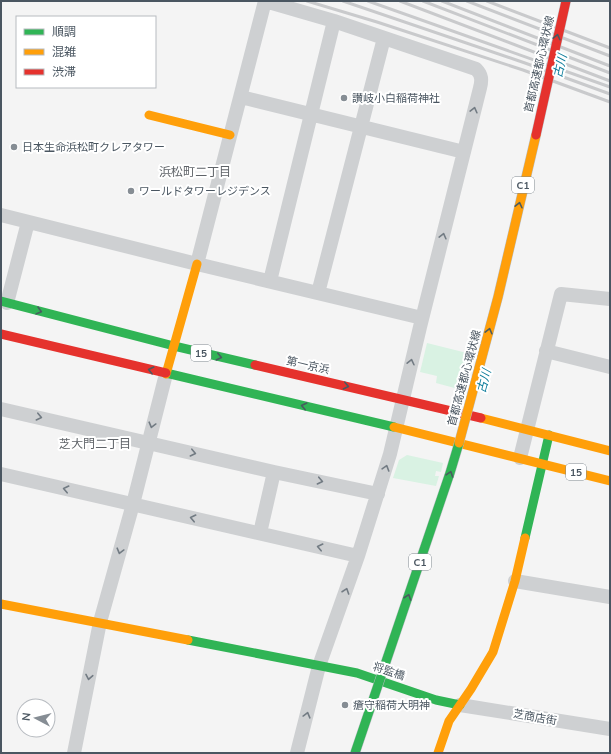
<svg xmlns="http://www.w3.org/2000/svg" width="611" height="754" font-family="'Nunito Sans','Noto Sans JP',sans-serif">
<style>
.green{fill:#d9f2e3}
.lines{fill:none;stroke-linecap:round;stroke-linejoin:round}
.street{stroke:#ced0d2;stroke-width:14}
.fast{stroke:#30b455;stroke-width:9}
.slow{stroke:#ff9f0a;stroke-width:9}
.jam{stroke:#e5322d;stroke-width:9}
.rail{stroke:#c9cacc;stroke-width:3}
.fast-bridge-casing{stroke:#b9bec3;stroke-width:10;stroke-linecap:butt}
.slow-bridge-casing{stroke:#b9bec3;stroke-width:10;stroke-linecap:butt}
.jam-bridge-casing{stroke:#b9bec3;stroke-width:10;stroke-linecap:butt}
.fast-bridge{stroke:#30b455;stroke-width:9}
.slow-bridge{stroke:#ff9f0a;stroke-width:9}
.jam-bridge{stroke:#e5322d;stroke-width:9}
.oneway{stroke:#495b60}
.oneway2{stroke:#727b83}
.poi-dot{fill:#868d94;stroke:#fff;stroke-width:1.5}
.labels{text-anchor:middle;stroke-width:4;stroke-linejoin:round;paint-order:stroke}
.shield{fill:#fff;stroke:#808990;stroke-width:1}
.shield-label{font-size:10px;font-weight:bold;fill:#4a5661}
.street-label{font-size:11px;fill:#4a5661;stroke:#fff}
.poi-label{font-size:11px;fill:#4a5661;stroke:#fff;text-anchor:start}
.water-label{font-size:12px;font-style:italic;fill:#0c7c9b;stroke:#fff}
.neighbourhood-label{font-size:12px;fill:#5f6368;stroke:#fff}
</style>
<rect width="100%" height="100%" fill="#f4f4f4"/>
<path class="green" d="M427 343 471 354 465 376 461 375 459 379 464 381 462 390 436 383 437 376 420 372Z
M407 455 443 463 441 472 436 471 435 476H439L436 486 393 478 399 460Z"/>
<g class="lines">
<path class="street" d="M241 97 464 152
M1 215 197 264 422 318
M197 264 265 1 334 21 476 69C482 75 482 80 480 88L420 327 390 454 358 556 319 666 297 753
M270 281 334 21
M318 293 384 38
M7 303 28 222
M546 351 610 367
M1 409 274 472 378 494
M520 458 561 294 610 299
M1 474 358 556
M260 533 274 472
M515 581 610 597
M460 705 610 729
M74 753 100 622 133 504 166 374"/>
<path class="fast" d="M1 301 174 346 255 365
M166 373 394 427
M525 538 549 435
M188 640 357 673 436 700 460 705"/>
<path class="slow" d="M149 115 230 135
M166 374 197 264
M481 418 610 451
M394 427 610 481
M1 604 188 640
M438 753 449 721 471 689 493 652 515 581 525 538"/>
<path class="jam" d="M1 334 166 373
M255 365 481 418"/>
<path class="rail" d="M307 1 377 22 523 70 610 102
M343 1 525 63 610 94
M368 1 610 87
M400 1 610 81
M423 1 610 73
M442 1 610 66
M467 1 610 56
M487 1 610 48"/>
<defs>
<path id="fast-bridge" d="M355 753 450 473 459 443"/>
<path id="slow-bridge" d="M459 443 498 297 536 135"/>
<path id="jam-bridge" d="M536 135 566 1"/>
</defs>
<use href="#fast-bridge" class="fast-bridge-casing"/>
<use href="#slow-bridge" class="slow-bridge-casing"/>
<use href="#jam-bridge" class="jam-bridge-casing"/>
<use href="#fast-bridge" class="fast-bridge"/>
<use href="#slow-bridge" class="slow-bridge"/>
<use href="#jam-bridge" class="jam-bridge"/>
</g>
<defs><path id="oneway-chevron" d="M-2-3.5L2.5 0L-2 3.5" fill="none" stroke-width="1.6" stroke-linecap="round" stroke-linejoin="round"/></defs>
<g class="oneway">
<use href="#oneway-chevron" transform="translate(557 37) rotate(-77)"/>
<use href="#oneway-chevron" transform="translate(519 205) rotate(-77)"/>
<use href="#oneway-chevron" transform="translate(39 311) rotate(15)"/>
<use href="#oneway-chevron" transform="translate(489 331) rotate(-76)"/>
<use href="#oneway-chevron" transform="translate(219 357) rotate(13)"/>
<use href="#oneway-chevron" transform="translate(151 370) rotate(-166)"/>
<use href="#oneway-chevron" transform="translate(346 386) rotate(13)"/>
<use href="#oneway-chevron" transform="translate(304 406) rotate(-167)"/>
<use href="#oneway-chevron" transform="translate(450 474) rotate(-72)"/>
<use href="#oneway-chevron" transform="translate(408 597) rotate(-71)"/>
</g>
<g class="oneway2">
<use href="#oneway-chevron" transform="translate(474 110) rotate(-76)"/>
<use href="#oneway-chevron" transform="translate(443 236) rotate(-76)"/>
<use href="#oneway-chevron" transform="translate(411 362) rotate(-77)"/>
<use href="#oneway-chevron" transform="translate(39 417) rotate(13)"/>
<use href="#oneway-chevron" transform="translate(152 425) rotate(105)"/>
<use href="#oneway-chevron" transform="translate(193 453) rotate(13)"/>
<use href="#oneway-chevron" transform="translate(386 468) rotate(-73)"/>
<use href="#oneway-chevron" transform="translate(320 481) rotate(12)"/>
<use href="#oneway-chevron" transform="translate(66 489) rotate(-167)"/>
<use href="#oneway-chevron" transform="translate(193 518) rotate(-167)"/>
<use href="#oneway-chevron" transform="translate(320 547) rotate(-167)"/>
<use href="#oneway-chevron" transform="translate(120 551) rotate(105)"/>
<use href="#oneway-chevron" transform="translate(346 591) rotate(-71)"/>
<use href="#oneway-chevron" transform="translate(89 677) rotate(101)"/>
<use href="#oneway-chevron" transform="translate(307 715) rotate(-75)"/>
</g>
<g class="poi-dot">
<circle cx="344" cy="98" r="4"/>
<circle cx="14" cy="147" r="4"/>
<circle cx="131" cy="191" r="4"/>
<circle cx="345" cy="705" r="4"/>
</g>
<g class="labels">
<g class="shield">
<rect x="512" y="177" width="22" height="16" rx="3"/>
<rect x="191" y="345" width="20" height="16" rx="3"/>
<rect x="566" y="464" width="20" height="16" rx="3"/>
<rect x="409" y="554" width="22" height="16" rx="3"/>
</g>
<g class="shield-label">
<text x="523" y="189">C1</text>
<text x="201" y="357">15</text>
<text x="576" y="476">15</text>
<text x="420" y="566">C1</text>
</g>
<g class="street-label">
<text transform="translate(539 64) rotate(-77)" y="4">首都高速都心環状線</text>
<text transform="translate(308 365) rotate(13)" y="4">第一京浜</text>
<text transform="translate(464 378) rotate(-75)" y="4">首都高速都心環状線</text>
<text transform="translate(389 671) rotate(19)" y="4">将監橋</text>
<text transform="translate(535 717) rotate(10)" y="4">芝商店街</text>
</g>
<g class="poi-label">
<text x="352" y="102">讃岐小白稲荷神社</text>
<text x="22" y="151">日本生命浜松町クレアタワー</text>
<text x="139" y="195">ワールドタワーレジデンス</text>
<text x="353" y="709">瘡守稲荷大明神</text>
</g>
<g class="water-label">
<text transform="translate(560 66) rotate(-77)" y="4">古川</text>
<text transform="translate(484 381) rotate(-75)" y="4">古川</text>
</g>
<g class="neighbourhood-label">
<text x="195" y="176">浜松町二丁目</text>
<text x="95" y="448">芝大門二丁目</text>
</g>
</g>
<rect width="611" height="754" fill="none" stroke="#4a5661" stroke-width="4"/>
<rect x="16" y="16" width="140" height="72" fill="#ffffff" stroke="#b7bbc0"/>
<rect x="24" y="29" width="20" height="6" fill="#30b455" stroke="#b7bbc0"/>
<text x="52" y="36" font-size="12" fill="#4a5661">順調</text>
<rect x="24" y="49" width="20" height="6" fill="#ff9f0a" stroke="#b7bbc0"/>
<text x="52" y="56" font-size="12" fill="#4a5661">混雑</text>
<rect x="24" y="69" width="20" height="6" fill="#e5322d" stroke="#b7bbc0"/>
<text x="52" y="76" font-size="12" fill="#4a5661">渋滞</text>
<g transform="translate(36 718) rotate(277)"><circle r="19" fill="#ffffff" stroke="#b7bbc0"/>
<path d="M0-3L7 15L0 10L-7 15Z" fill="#868d94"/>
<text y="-6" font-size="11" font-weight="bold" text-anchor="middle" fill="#4a5661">N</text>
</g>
</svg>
